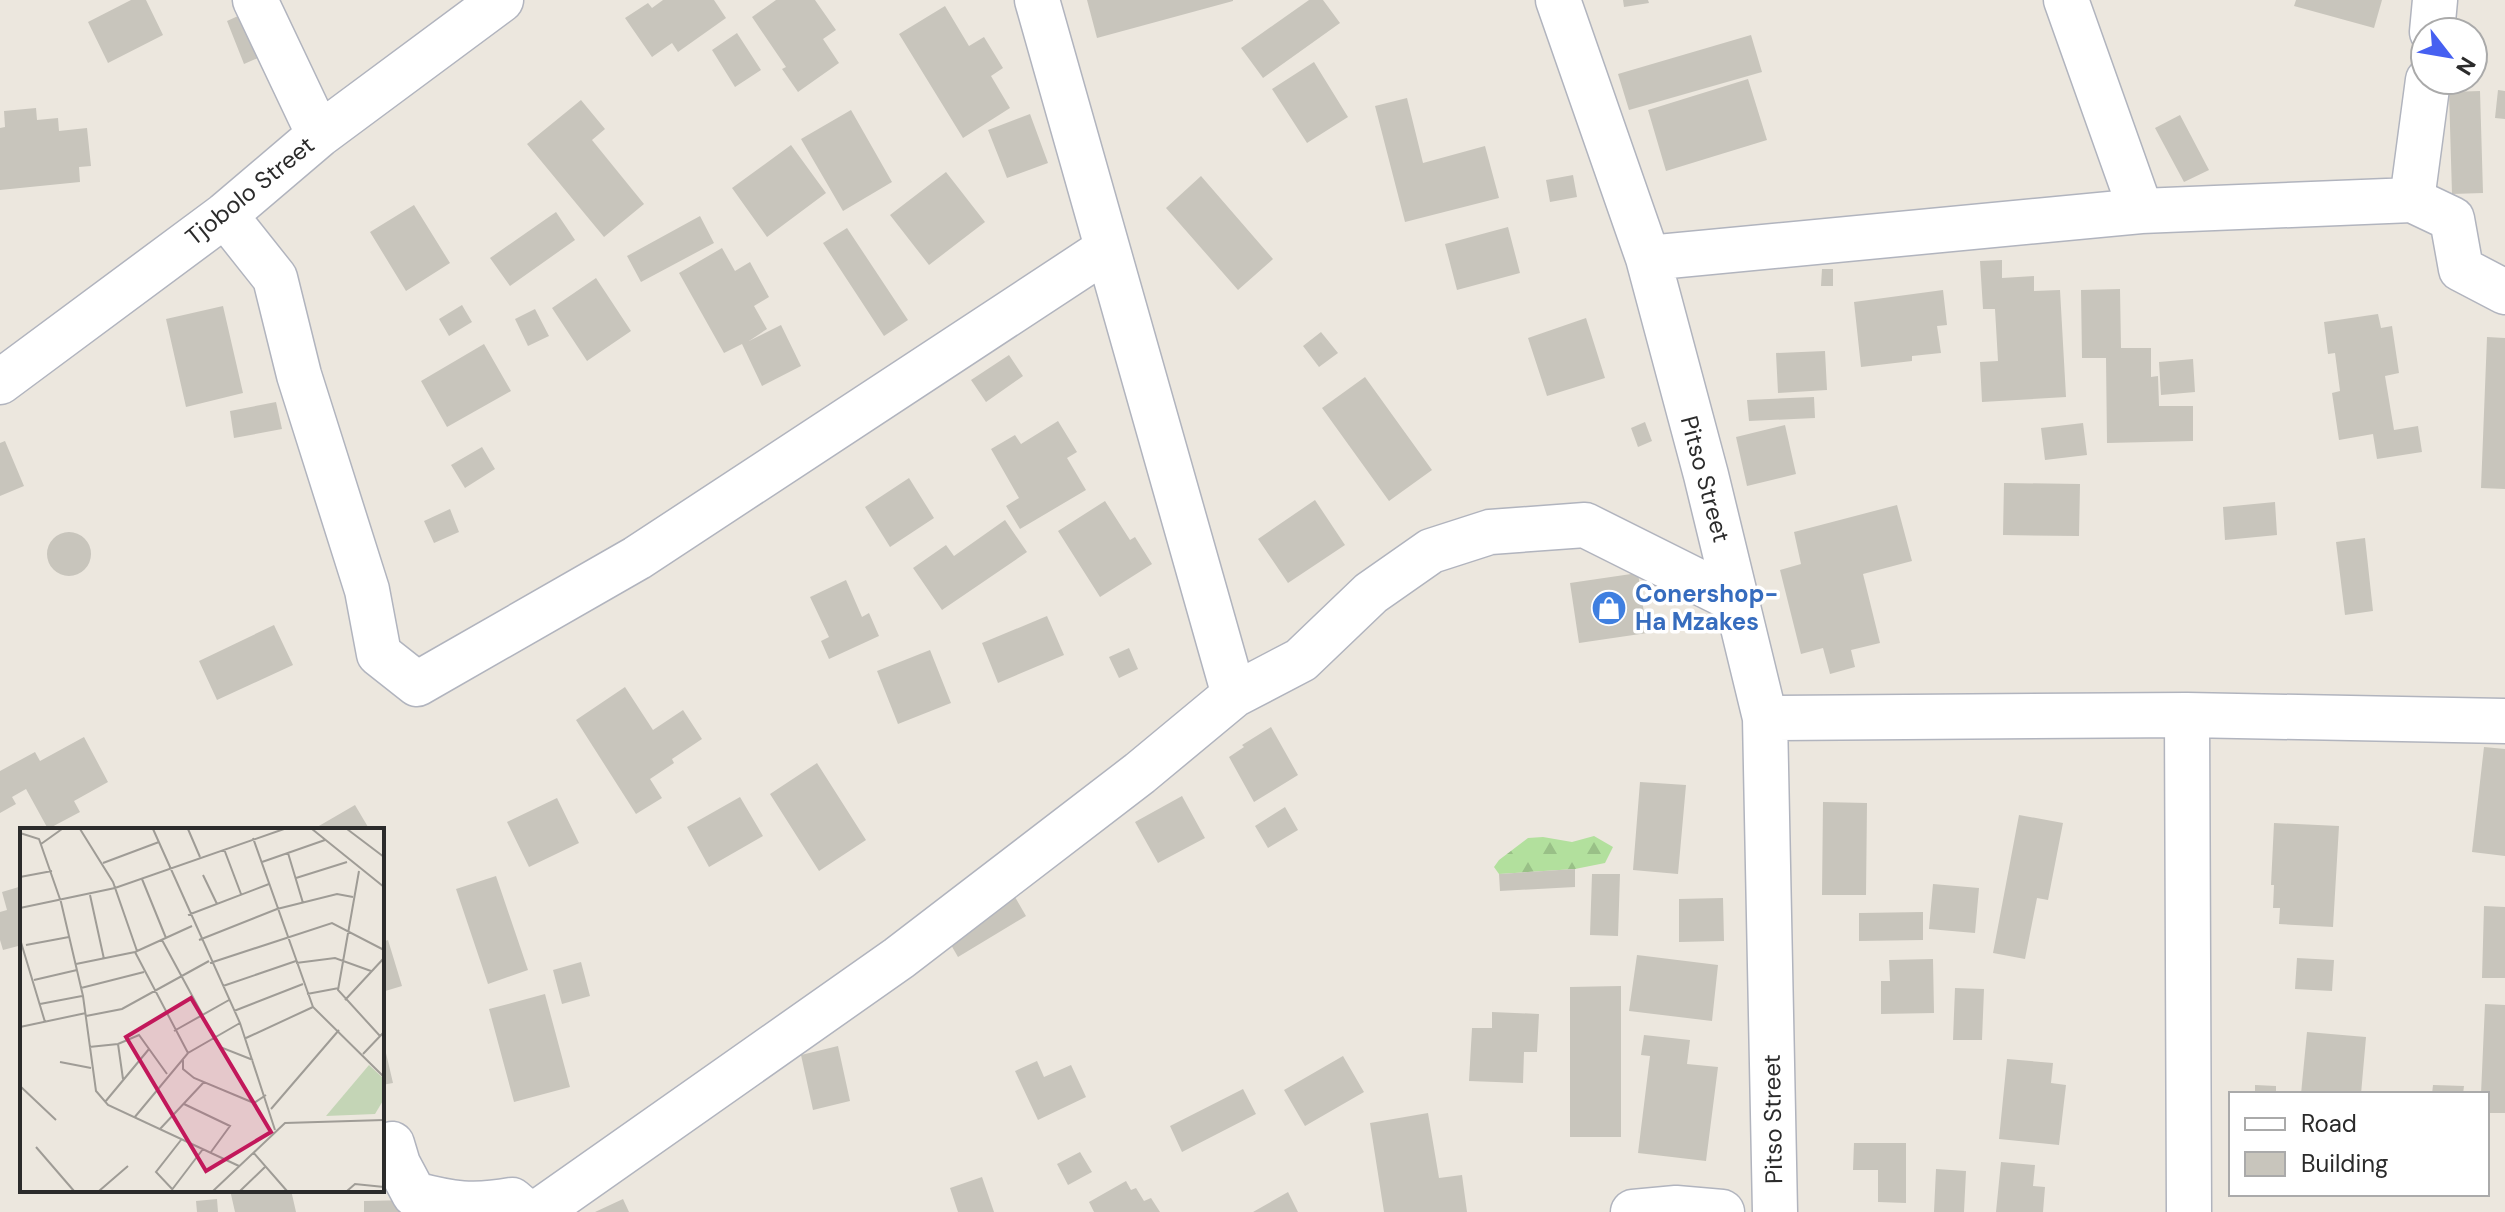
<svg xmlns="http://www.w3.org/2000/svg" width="2505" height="1212" font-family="'DM Sans',sans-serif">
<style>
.forest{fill:url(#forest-firs)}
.building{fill:#c8c5bc}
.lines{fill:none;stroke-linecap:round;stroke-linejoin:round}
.minor-casing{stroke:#b1b4be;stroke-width:47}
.minor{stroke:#fff;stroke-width:44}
.labels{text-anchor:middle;stroke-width:7;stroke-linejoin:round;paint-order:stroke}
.street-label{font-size:24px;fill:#2b2b2b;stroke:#fff}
.shop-label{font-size:24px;font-weight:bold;fill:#366cbe;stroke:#fff;text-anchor:start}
.inset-road{fill:none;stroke:#9f9c96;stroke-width:2}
.view{fill:#c2185b;fill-opacity:0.15;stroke:#c2185b;stroke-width:4}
.inset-edge{fill:none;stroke:#2b2b2b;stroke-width:4}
</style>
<defs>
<pattern id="forest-firs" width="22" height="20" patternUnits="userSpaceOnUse" patternTransform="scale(2)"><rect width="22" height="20" fill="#b2e09d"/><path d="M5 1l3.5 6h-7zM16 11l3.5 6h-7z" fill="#99c087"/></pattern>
</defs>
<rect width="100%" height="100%" fill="#ece7de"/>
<path class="forest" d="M1594 836 1613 847 1605 863 1575 869 1499 874 1494 867 1499 860 1528 838 1543 837 1572 842Z"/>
<path class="building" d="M131 0H146L163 35 108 63 88 22Z
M663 0H714L726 18 678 52 672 43 652 57 625 18 648 3 652 8Z
M776 0H815L836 30 823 39 839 63 798 92 782 69 786 67 752 17Z
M1087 0H1233V1L1097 38Z
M1309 0H1323L1340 23 1263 78 1241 48Z
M1623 0H1648L1649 3 1624 7Z
M2296 0H2382L2374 28 2294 6Z
M945 6 969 46 984 37 1003 68 991 76 1010 108 963 138 899 34Z
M247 12 265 55 244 64 227 21Z
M737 33 761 70 735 87 712 50Z
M1751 35 1762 72 1629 110 1618 74Z
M1314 62 1348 117 1307 143 1272 89Z
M1748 79 1767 140 1666 171 1648 110Z
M2498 90 2505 91V119L2495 118Z
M2480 91 2483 193 2452 194 2449 92Z
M1407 98 1423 163 1485 146 1499 198 1405 222 1375 106Z
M581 100 605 129 592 140 644 204 604 237 527 144Z
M36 108 37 120 58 118 59 131 87 128 91 166 79 167 80 182 0 190V128L5 127 4 111Z
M851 110 892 182 843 211 801 139Z
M1030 114 1048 163 1007 178 988 130Z
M2180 115 2209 170 2184 182 2155 128Z
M791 145 826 193 767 237 732 188Z
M946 172 985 222 929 265 890 215Z
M1573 175 1577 197 1550 202 1546 180Z
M1201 176 1273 259 1238 290 1166 208Z
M414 205 450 263 406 291 370 232Z
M556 212 575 240 510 286 490 258Z
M700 216 714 243 641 282 627 256Z
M1508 227 1520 273 1457 290 1445 244Z
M847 228 908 320 884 336 823 243Z
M722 248 735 271 750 262 769 297 754 306 767 329 749 341 781 325 801 366 762 386 742 344 724 353 679 273Z
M2002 260V278L2034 276V291L2060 290 2066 397 1982 402 1980 362 1998 361 1995 309H1983L1980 261Z
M1822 269H1833V286H1821Z
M596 278 631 331 587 361 552 308Z
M2120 289 2121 348H2151V377L2158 376 2159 406H2193V441L2107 443 2106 358H2082L2081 290Z
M1943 290 1947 325 1937 326 1941 353 1912 356V361L1861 367 1854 302Z
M462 305 472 322 449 336 439 319Z
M223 306 243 393 186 407 166 319Z
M535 309 549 336 528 346 515 319Z
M2378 314 2381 328 2392 326 2399 373 2385 376 2394 430 2418 426 2422 452 2377 459 2373 434 2339 440 2332 393 2340 391 2335 353 2328 354 2324 322Z
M1586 318 1605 378 1547 396 1528 338Z
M1321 332 1338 353 1319 367 1303 346Z
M2487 337 2505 338V489L2481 488Z
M484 344 511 391 447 427 421 381Z
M1825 351 1827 390 1778 393 1776 353Z
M1009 355 1023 376 986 402 971 380Z
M2193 359 2195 392 2161 395 2159 362Z
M1365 377 1432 470 1389 501 1322 408Z
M1814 397 1815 418 1749 421 1747 400Z
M276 402 282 429 234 438 230 411Z
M1058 421 1077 452 1067 458 1086 490 1020 529 1006 506 1019 498 991 449 1015 435 1021 444Z
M1645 422 1652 441 1638 447 1631 428Z
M2083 423 2087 455 2045 460 2041 428Z
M1785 425 1796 474 1747 486 1736 437Z
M5 441 24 486 0 496V443Z
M482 447 495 469 465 488 451 465Z
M909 478 934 518 890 547 865 507Z
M2004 483 2080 484 2079 536 2003 535Z
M1315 500 1345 545 1288 583 1258 539Z
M1105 501 1130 540 1135 537 1152 564 1100 597 1058 531Z
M2275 502 2277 535 2225 540 2223 507Z
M1897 505 1912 561 1863 574 1880 643 1851 650 1855 667 1830 674 1823 648 1801 654 1780 570 1801 564 1794 532Z
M450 509 459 532 434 543 424 521Z
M1005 520 1027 552 942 610 913 568 946 545 954 556Z
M47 554a22 22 0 1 1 44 0a22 22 0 1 1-44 0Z
M2365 538 2373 611 2345 615 2336 542Z
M1638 573 1647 633 1579 643 1570 583Z
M846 580 862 617 869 613 879 636 829 659 821 641 829 637 810 597Z
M1047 616 1064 655 998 683 982 643Z
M274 625 293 665 217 700 199 661Z
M1129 648 1138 669 1119 678 1109 657Z
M930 650 951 703 898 724 877 671Z
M625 687 653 730 683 710 702 739 672 759 674 763 650 779 662 798 636 814 576 720Z
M1271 727 1298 775 1254 802 1229 757 1244 747 1242 745Z
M84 737 108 782 74 801 80 812 48 829 26 789 12 797 16 804 0 813V771L35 752 40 761Z
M2484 747 2505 749V856L2472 852Z
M817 763 866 840 819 871 770 794Z
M1640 782 1686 785 1678 874 1633 870Z
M1182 796 1205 838 1158 863 1135 822Z
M740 797 763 836 709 867 687 827Z
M557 798 579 843 529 867 507 822Z
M1823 802 1867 803 1866 895H1822Z
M355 805 368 827 363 830H312Z
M1285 807 1298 830 1268 848 1255 826Z
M2019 815 2063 823 2048 900 2037 898 2025 959 1993 953Z
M2274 823 2339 826 2333 927 2279 924 2280 908H2273L2274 885H2271Z
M1575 869V887L1500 891 1499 874Z
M1592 874H1620L1618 936 1590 935Z
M496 876 528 970 488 984 456 889Z
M1933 884 1979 888 1975 933 1929 929Z
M22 886V945L3 950 0 940V912L7 910 2 892Z
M1015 897 1026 916 958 957 947 938Z
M1723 898 1724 941 1679 942V899Z
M2484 906 2505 907V978H2482Z
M1923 912V940L1859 941V913Z
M388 940 402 986 382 992V942Z
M1637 955 1718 965 1712 1021 1629 1011Z
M2297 958 2334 960 2332 991 2295 989Z
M1933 959 1934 1013 1881 1014V981H1890L1889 960Z
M581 962 590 996 562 1004 553 970Z
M1621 986V1137H1570V987Z
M1955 988 1984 989 1982 1040H1953Z
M545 994 570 1087 514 1102 489 1009Z
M2485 1004 2505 1005V1113H2487V1094H2481Z
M1492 1012 1539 1014 1537 1052H1524L1523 1083 1469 1081 1472 1028H1492Z
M2307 1032 2366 1037 2361 1094H2301Z
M1644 1035 1690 1040 1687 1064 1718 1067 1706 1161 1638 1153 1650 1056 1641 1055Z
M382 1036 393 1083 382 1085Z
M838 1046 850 1101 813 1110 801 1055Z
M1343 1056 1364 1092 1305 1126 1284 1090Z
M2007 1059 2053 1063 2051 1083 2066 1085 2059 1145 1999 1139Z
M1037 1061 1044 1077 1071 1065 1086 1097 1038 1120 1015 1071Z
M2255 1085 2276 1086V1094H2255Z
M2433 1085 2464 1086 2463 1094H2432Z
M1243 1089 1256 1114 1182 1152 1170 1126Z
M1428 1113 1439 1178 1462 1175 1467 1212H1384L1370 1123Z
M1854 1143H1906V1203L1878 1202V1170H1853Z
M1080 1152 1092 1172 1068 1185 1057 1164Z
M2001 1162 2035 1165 2033 1186 2045 1187 2043 1212H1996Z
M1936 1169 1966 1171 1964 1212H1934Z
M982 1177 994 1212H958L950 1188Z
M1126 1181 1131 1190 1136 1188 1144 1201 1151 1198 1160 1212H1094L1089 1202Z
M230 1190H291L296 1212H235Z
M1288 1192 1298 1212H1253Z
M217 1199 218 1212H197L196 1201Z
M623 1199 629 1212H595Z
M409 1200V1212H364V1201Z"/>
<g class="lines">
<defs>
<path id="minor" d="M255 0 319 135
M1037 0 1234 695
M1558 0 1648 258 1706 475 1765 718 1775 1212
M2066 0 2141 211
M2432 32 2435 0
M2412 200 2452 219 2461 269 2505 292
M225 215 275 278 299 375 367 590 379 654 417 684 637 558 1107 249
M1648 258 2141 211 2412 200 2428 80
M0 382 225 215 319 135 501 0
M2187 715 2189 1212
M1765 718 2187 715 2505 721
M392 1144 398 1164 414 1194C452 1204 473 1207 512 1200L526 1212
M538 1212 899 958 1140 773 1234 695 1301 660 1371 593 1431 551 1490 532 1585 525 1735 600
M1633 1212 1676 1208 1722 1212"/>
</defs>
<use href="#minor" class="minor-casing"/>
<use href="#minor" class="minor"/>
</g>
<defs>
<symbol id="shop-disc" viewBox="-11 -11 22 22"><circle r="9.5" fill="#3f7fe0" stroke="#fff"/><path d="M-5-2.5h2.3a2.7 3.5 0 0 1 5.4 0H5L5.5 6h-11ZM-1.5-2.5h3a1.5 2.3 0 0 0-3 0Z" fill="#fff"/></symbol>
</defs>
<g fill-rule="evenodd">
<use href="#shop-disc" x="1589" y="588" width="40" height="40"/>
</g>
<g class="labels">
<g class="street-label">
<text transform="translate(250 191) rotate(-39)" y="8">Tjobolo Street</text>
<text transform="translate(1705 479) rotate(75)" y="8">Pitso Street</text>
<text transform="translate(1773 1119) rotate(-91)" y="8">Pitso Street</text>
</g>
<g class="shop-label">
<text x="1635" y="602">Conershop-<tspan x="1635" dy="28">Ha Mzakes</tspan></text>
</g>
</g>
<g transform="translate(20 828)">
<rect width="364" height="364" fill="#ece7de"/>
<path d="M349 237 364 251V271L355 286 306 288Z" fill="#c4d5b6"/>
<path class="inset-road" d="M60 1 93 54 117 123M133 1 220 195 255 302M168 1 180 29M292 1 364 59M327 1 364 29M0 5 19 11 41 74 63 168 76 263 88 277 219 338M233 10 293 179 364 249M21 16 42 1M204 21 221 66M268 25 283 75M242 34 305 12M83 35 139 14M339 43 318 162 360 208M183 47 197 76M0 49 32 43M276 50 327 34M122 51 146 110M70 67 84 131M0 80 95 60 264 1M168 87 249 56M0 111 25 194M142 112 182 186M179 112 257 81 317 66 333 69M6 117 49 109M115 124 168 225M190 135 312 95 364 122M276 135 315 130 351 143M56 136 115 124 172 98M14 152 57 142M203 158 276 133M61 160 124 144M287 166 319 160M325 172 364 130M20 176 62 168M214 183 283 156M66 188 102 181 189 133M0 199 66 185M154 203 209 172M194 209 200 219 233 232M226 210 293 179M98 216 103 251M69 219 98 216 119 207 147 246M343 226 364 204M163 232V241L174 250 234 275 246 267M40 234 71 240M0 258 36 292M85 274 129 221M164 276 210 298 191 324M251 281 319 202M114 290 168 225 220 195M140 301 184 254M16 319 54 363M233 324 267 363M79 363 108 338M151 363 183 321M154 363 136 344 161 312M193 363 265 295 364 292M220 363 246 338M327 363 335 356 364 359"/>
<path class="view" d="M171 170 251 304 186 343 106 209Z"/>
<rect width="364" height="364" class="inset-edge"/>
</g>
<rect x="2229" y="1092" width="260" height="104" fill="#ffffff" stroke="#aaaaaa" stroke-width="2"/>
<rect x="2245" y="1118" width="40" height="12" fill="#ffffff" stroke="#aaaaaa" stroke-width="2"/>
<text x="2301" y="1132" font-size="24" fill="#2b2b2b">Road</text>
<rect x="2245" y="1152" width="40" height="24" fill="#c8c5bc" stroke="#aaaaaa" stroke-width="2"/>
<text x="2301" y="1172" font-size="24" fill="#2b2b2b">Building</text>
<g transform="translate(2449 56) rotate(121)"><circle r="38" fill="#ffffff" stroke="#aaaaaa" stroke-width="2"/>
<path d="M0-6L14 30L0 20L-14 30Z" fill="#4660f1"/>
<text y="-12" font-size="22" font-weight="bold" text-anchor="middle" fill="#2b2b2b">N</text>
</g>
</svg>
